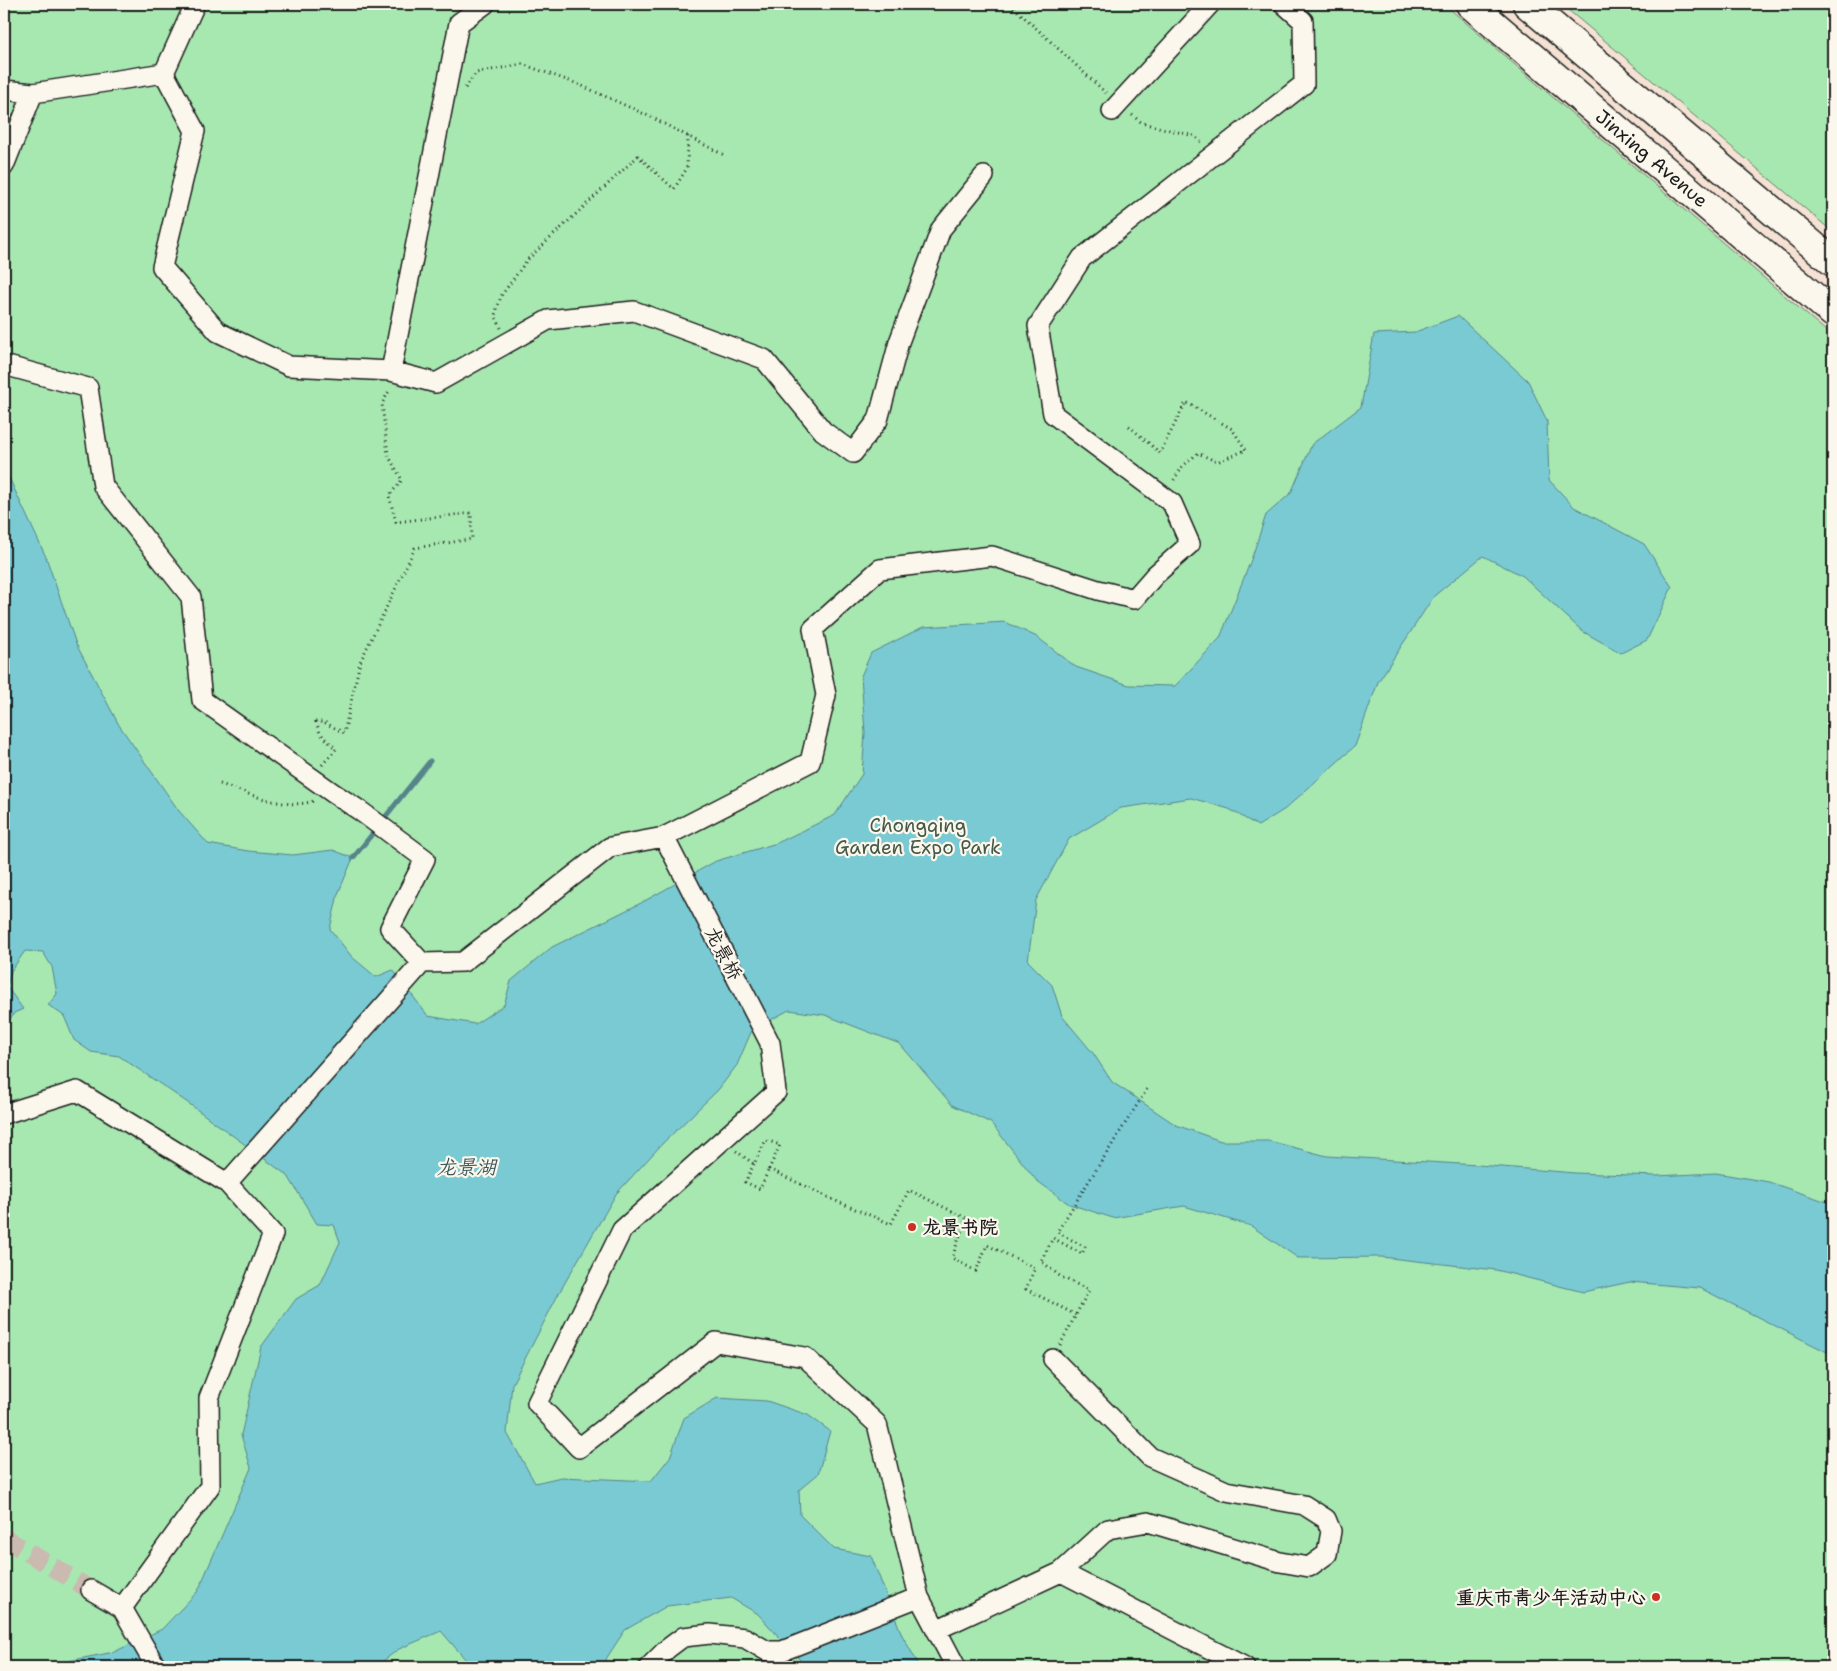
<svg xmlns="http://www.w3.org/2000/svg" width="1837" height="1671" font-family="'Shantell Sans','LXGW WenKai TC',sans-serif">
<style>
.green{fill:#a7e8b1;stroke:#628266}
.water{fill:#7acad4;stroke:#54848a}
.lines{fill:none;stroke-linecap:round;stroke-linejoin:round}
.stream{stroke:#54848a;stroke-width:5}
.minor-tunnel{stroke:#cabaaf;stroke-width:19;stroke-dasharray:19 9;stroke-linecap:butt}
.minor-casing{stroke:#1c1c1c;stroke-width:22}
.highway-casing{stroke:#1c1c1c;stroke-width:31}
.path{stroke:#1c1c1c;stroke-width:3;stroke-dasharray:1 4;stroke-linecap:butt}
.minor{stroke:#fbf7ec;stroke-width:19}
.highway{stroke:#fbf7ec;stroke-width:28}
.poi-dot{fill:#c8321e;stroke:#fbf7ec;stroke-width:2}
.labels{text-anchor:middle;stroke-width:4.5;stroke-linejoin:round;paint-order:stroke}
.street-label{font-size:19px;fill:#1c1c1c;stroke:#fbf7ec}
.park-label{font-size:19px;fill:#465949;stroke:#fbf7ec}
.poi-label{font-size:19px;font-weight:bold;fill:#1c1c1c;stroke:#fbf7ec;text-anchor:start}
.water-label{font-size:20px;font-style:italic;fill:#3d595c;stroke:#fbf7ec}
</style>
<rect width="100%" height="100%" fill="#f5e2d4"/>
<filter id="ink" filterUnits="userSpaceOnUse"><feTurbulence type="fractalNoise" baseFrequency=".02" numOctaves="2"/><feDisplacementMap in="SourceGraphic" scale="10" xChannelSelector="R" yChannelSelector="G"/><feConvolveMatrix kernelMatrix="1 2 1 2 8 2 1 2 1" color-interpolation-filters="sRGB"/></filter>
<g filter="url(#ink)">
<path class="green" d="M4 4H1444L1833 337V1667H4Z
M1561 4H1833V232Z"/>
<path class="water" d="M1458 316 1528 381 1547 421 1549 480 1574 507 1644 544 1672 587 1647 640 1621 653 1582 631 1523 576 1483 556 1434 596 1378 682 1355 746 1285 809 1258 826 1229 809 1191 798 1121 808 1069 839 1036 900 1028 961 1052 985 1062 1016 1093 1053 1112 1082 1176 1125 1221 1141H1269L1327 1156 1478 1165 1575 1173 1656 1176 1716 1173 1769 1182 1833 1204V1355L1700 1288 1630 1282 1583 1292 1496 1270 1381 1257 1298 1258 1251 1226 1184 1206 1113 1218 1069 1204 1036 1180 991 1123 952 1105 900 1044 825 1015 789 1010 752 1030 737 1065 718 1090 663 1143 616 1194 559 1293 512 1384 507 1433 535 1483 561 1477 651 1481 670 1457 684 1418 717 1398 767 1401 808 1415 830 1431 818 1474 799 1490 800 1515 834 1549 871 1556 902 1635 920 1667H799L800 1660 758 1614 731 1598 667 1606 625 1630 602 1665V1667H472L441 1631 399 1649 375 1667H51L53 1664 114 1652 162 1629 198 1591 251 1468 241 1435 261 1347 296 1299 320 1285 340 1242 334 1225 317 1224 288 1176 188 1103 119 1056 91 1052 74 1040 64 1016 48 1005 57 994 52 967 43 952 25 951 11 971 7 987 23 1009 14 1013 4 1029V467L46 557 76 644 119 725 179 811 208 844 248 851 293 855 333 850 353 858 338 894 330 929 352 957 376 977 393 970 428 1016 475 1024 504 1005 511 981 552 947 641 903 716 861 777 843 835 815 862 774 865 733 861 676 871 653 923 627 1005 622 1037 637 1076 667 1129 685 1175 686 1220 638 1251 560 1266 515 1291 493 1312 444 1361 407 1374 334 1415 332Z"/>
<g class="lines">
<path class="stream" d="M382 821 430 761
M353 858 377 828"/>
<path class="minor-tunnel" d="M4 1538 91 1590"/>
<defs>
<path id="minor" d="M164 73 195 131 162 267 218 332 289 366 391 371 436 383 548 320 634 311 764 359 823 431 853 453 878 420 899 342 941 229 984 176
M4 90 33 93
M1112 111 1210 4
M4 166 33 93 164 73 195 4
M4 365 88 388 103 486 191 597 202 700 333 793 359 810 425 859 390 928 422 963 463 962 610 847 664 837 810 762 826 695 813 629 880 569 992 556 1098 590 1134 599 1155 575 1190 544 1172 503 1053 414 1038 326 1082 258 1304 84 1303 21 1284 4
M391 371 459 23 485 4
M664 837 770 1043 776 1092 622 1230 537 1403 579 1448 716 1342 805 1357 877 1424 919 1597 956 1667
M4 1114 77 1091 227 1183 273 1234 209 1398 210 1486 122 1608
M227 1183 422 963
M1061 1572 1245 1667
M91 1590 122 1608 156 1667
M936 1630 1061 1572 1108 1529 1148 1522 1280 1562 1309 1567 1327 1554 1331 1531 1326 1519 1304 1505 1226 1491 1150 1457 1053 1359
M649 1667 667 1649 683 1637 710 1634 745 1638 767 1651H782L919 1597"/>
<path id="highway" d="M1470 4 1833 313
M1527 4 1833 262"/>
</defs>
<use href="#minor" class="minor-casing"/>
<use href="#highway" class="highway-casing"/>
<path class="path" d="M1010 4 1106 93
M465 88 476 73 522 64 578 84 651 117 724 155
M1132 115 1142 123 1194 136 1201 142
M501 328 495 315 501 296 527 260 638 156 674 189 687 168 688 136
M1129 426 1160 453 1186 402 1232 429 1246 450 1217 462 1198 453 1182 467 1172 483
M322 765 336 749 320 733 316 722H324L344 733 360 662 415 548 472 539 471 513 396 522 389 496 402 480 388 455 382 404 390 389
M220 784C248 793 287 812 316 800
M736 1151 754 1164 766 1140 780 1145 769 1169 836 1201 891 1224 909 1190 966 1218 952 1258 976 1271 987 1245 1035 1268 1026 1289 1076 1315
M754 1164 745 1182 760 1189 769 1169
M1060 1345 1089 1290 1061 1277 1041 1261 1053 1238 1082 1254 1085 1247 1057 1232 1147 1089"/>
<use href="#minor" class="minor"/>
<use href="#highway" class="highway"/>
</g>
</g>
<g class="poi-dot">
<circle cx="912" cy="1227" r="5"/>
<circle cx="1656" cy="1597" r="5"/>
</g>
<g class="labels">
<g class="street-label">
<text transform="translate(1652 158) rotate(40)" y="7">Jinxing Avenue</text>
<text transform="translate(724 953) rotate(62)" y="7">龙景桥</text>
</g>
<g class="park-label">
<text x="918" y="832">Chongqing<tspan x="918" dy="22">Garden Expo Park</tspan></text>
</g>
<g class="poi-label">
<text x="922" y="1234">龙景书院</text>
<text x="1646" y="1604" text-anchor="end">重庆市青少年活动中心</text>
</g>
<g class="water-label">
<text x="466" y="1174">龙景湖</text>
</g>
</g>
<rect width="1837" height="1671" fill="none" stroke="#fbf7ec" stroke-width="20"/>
<rect x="10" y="10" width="1817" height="1651" fill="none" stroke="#1c1c1c" stroke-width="2" filter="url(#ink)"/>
</svg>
